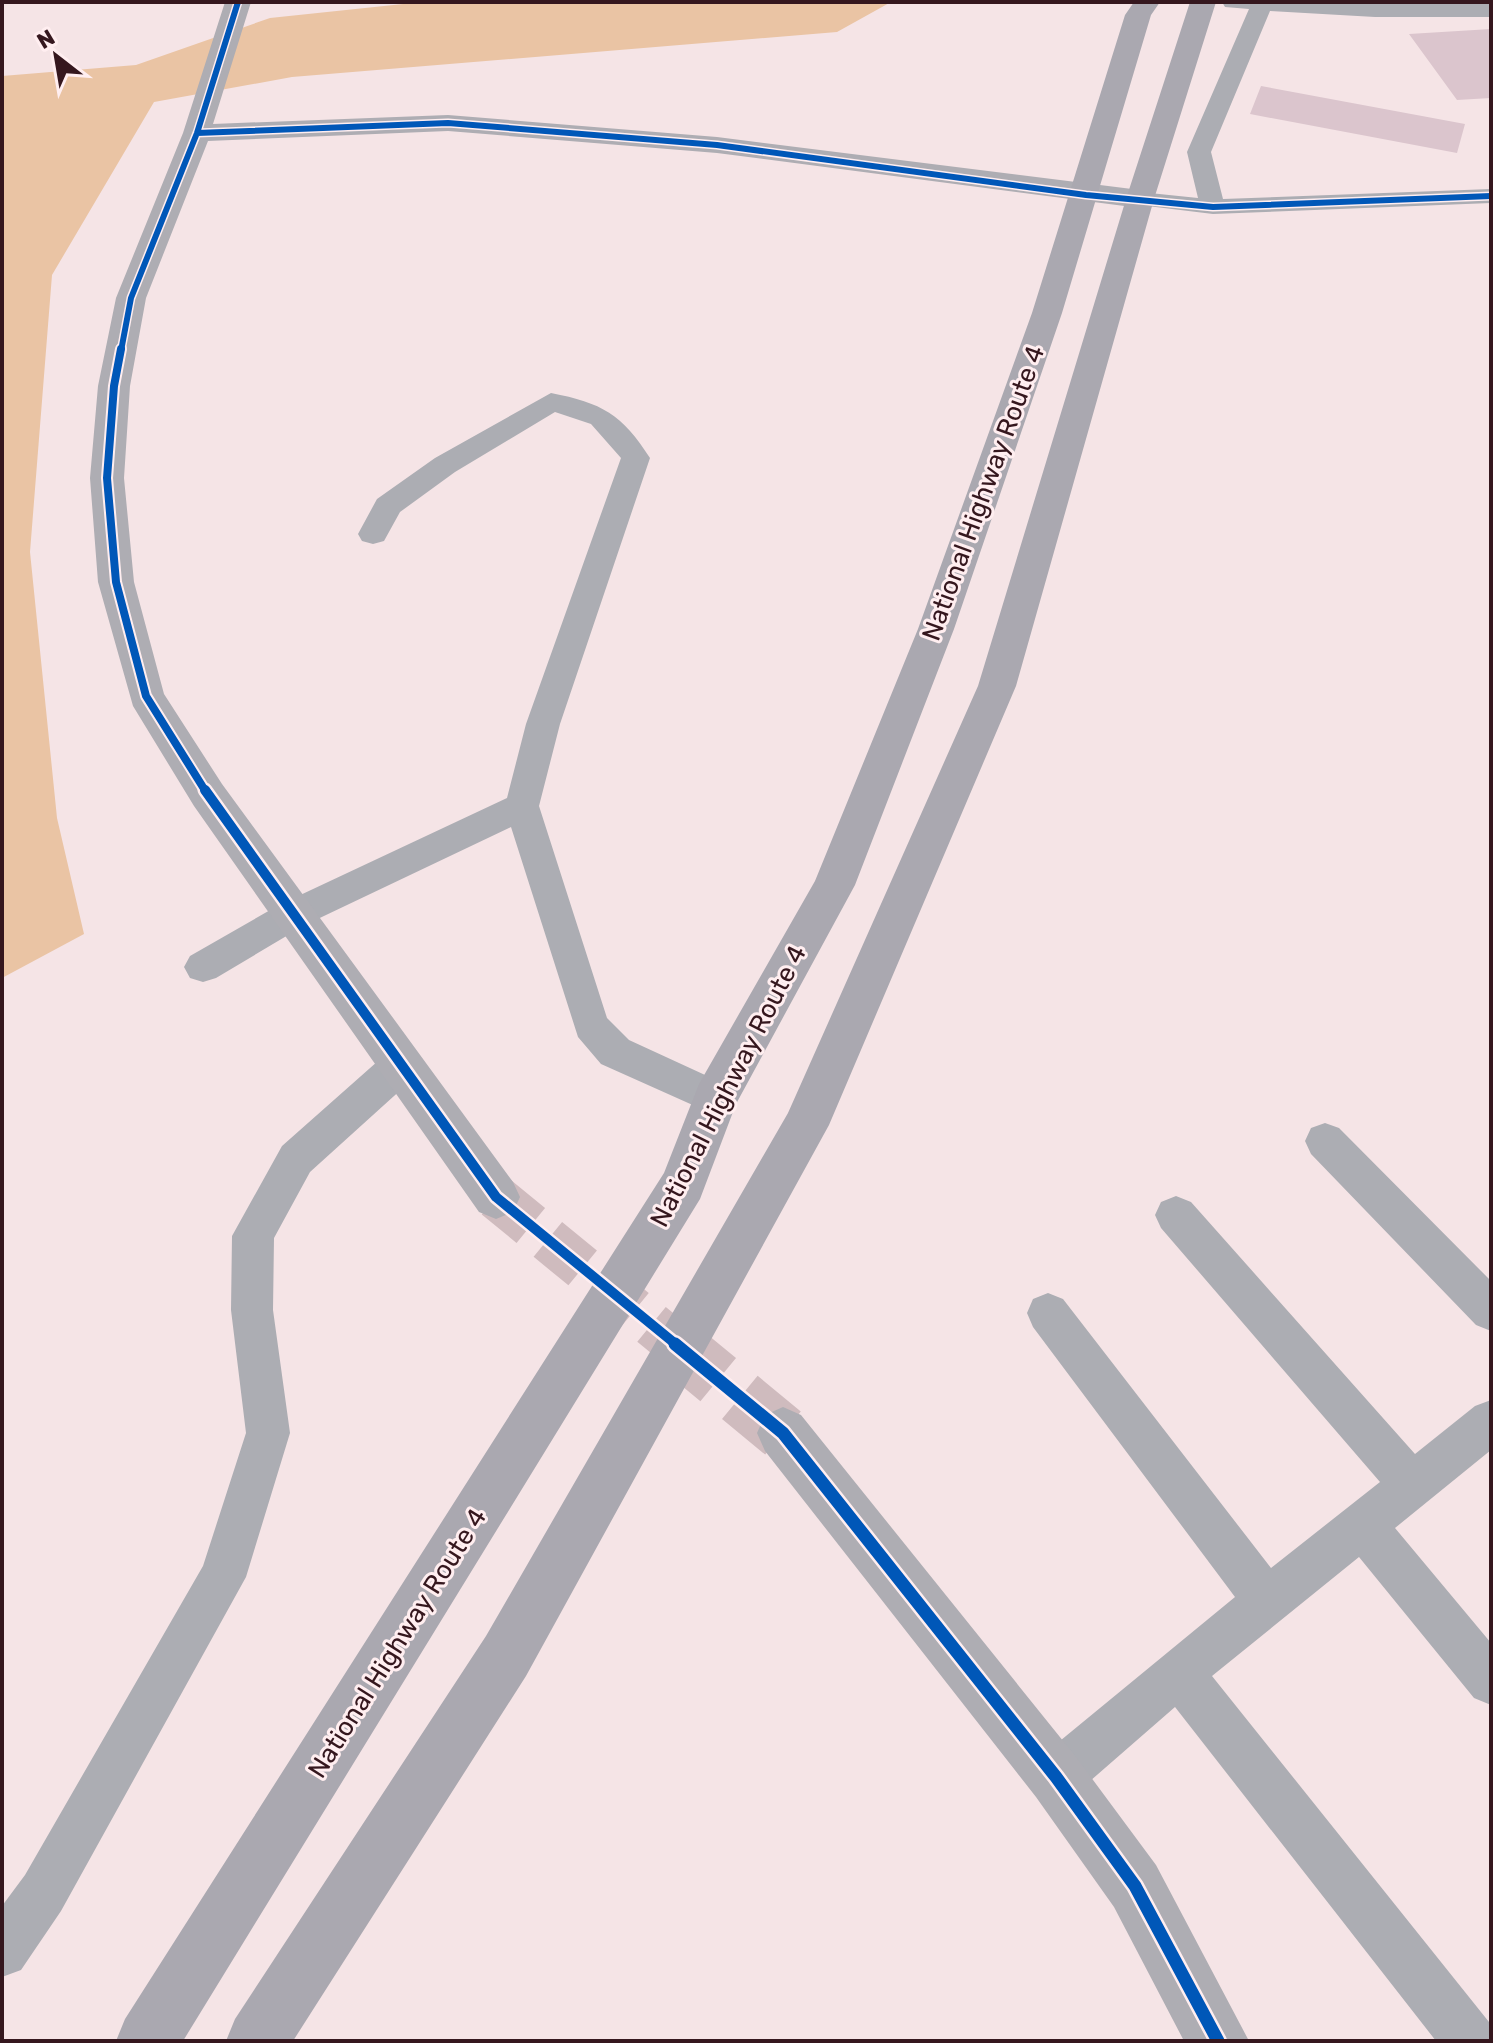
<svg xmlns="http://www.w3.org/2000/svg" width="1493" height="2043" font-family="Rubik,sans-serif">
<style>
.forest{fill:#eac4a4}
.building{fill:#dbc5cd}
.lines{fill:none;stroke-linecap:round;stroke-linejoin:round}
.secondary-tunnel-far1{stroke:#cfbbbe;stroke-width:45;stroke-dasharray:45 22;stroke-linecap:butt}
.secondary-tunnel{stroke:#cfbbbe;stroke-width:56;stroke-dasharray:56 28;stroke-linecap:butt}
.street{fill:#acadb3;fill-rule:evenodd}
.secondary{fill:#aeadb3;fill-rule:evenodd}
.highway{fill:#aaa8b0;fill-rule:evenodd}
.cycleway-far3-casing{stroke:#ffeef0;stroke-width:9}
.cycleway-far2-casing{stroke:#ffeef0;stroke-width:12}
.cycleway-far1-casing{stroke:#ffeef0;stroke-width:15}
.cycleway-casing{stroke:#ffeef0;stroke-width:18}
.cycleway-far3{stroke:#0057b8;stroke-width:6}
.cycleway-far2{stroke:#0057b8;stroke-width:8}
.cycleway-far1{stroke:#0057b8;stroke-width:10}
.cycleway{stroke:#0057b8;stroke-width:13}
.labels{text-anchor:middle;stroke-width:6;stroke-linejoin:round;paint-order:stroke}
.street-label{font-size:26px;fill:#35171e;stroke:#ffeef0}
</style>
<rect width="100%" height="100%" fill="#f5e4e6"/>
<path class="forest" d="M422 2H891L837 32 292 77 154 102 52 275 30 552 57 818 84 934 2 978V76L136 65 270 18Z"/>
<path class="building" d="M1491 29V98L1457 100 1409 34Z
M1261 86 1465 124 1457 153 1250 114Z"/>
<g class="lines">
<path class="secondary-tunnel-far1" d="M496 1197 678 1346"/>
<path class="secondary-tunnel" d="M675 1344 783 1433"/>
<path class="street" d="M1222 2 1491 3V17H1375L1270 11 1211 152 1223 199 1491 189V203L1213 214 1131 204 1128 199 1140 192 1198 198 1187 152 1249 9 1225 7Z
M551 393C602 403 622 414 650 458L560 724 539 806 607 1018 629 1040 729 1086 735 1098 729 1110 715 1115 601 1064 578 1037 511 827 305 925 216 978 203 982 190 978 184 967 190 956 279 905 507 798 526 724 621 458 591 424 555 412 455 472 400 512 384 541 373 544 362 541 358 534 377 499 435 458Z
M401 1048 415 1053 420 1065 415 1077 310 1172 274 1238 273 1310 290 1433 246 1577 61 1911 21 1970 2 1977V1906L25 1875 203 1566 246 1433 231 1310 232 1236 282 1146 387 1053Z
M1325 1123 1339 1128 1491 1281V1331L1476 1325 1311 1154 1305 1141 1311 1128Z
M1176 1196 1191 1202 1415 1454 1475 1406 1491 1400V1450L1395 1528 1491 1643V1705L1474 1698 1359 1557 1212 1676 1489 2022 1491 2041H1436L1175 1707 1074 1795 1056 1802 1038 1795 1031 1777 1038 1759 1235 1597 1033 1327 1027 1313 1033 1299 1048 1293 1063 1299 1271 1568 1380 1482 1161 1228 1155 1215 1161 1202Z"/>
<path class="secondary" d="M225 2H251L213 124 448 115 717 137 1140 190 1150 193 1154 199 1150 205 1140 208 717 153 448 131 208 141 146 298 130 386 124 478 134 582 164 694 222 784 513 1182 520 1197 513 1212 496 1219 479 1212 194 806 133 706 98 582 90 478 98 386 116 298 183 133Z
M783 1407 801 1415 1076 1757 1156 1865 1249 2041H1184L1114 1907 1036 1797 765 1451 757 1433 765 1415Z"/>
<path class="highway" d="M1134 2H1160L1151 15 1062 313 954 629 855 885 736 1104 700 1199 183 2041H116L125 2019 664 1173 699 1084 815 881 918 629 1032 313 1125 15Z
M1190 2H1216L1154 199 1016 686 829 1125 526 1676 293 2041H226L235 2019 486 1636 788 1113 978 686 1126 199Z"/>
<defs>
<path id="cycleway-far3" d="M197 133 448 123 717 145 1086 195 1213 207 1491 196
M121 351 131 298 197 133 238 2"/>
<path id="cycleway-far2" d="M121 349 114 386 107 478 116 582 146 696 206 792"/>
<path id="cycleway-far1" d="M205 790 496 1197 678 1346"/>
<path id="cycleway" d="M675 1344 783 1433 1056 1777 1135 1886 1218 2041"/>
</defs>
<use href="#cycleway-far3" class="cycleway-far3-casing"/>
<use href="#cycleway-far2" class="cycleway-far2-casing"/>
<use href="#cycleway-far1" class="cycleway-far1-casing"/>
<use href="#cycleway" class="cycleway-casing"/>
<use href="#cycleway-far3" class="cycleway-far3"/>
<use href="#cycleway-far2" class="cycleway-far2"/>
<use href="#cycleway-far1" class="cycleway-far1"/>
<use href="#cycleway" class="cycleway"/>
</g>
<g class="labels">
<g class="street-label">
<text transform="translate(983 493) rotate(-70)" y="9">National Highway Route 4</text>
<text transform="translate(728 1086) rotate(-63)" y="9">National Highway Route 4</text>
<text transform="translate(397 1643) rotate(-58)" y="9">National Highway Route 4</text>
</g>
</g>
<rect width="1493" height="2043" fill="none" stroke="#35171e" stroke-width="8"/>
<g transform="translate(56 56) rotate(329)" stroke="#ffeef0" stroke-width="6" paint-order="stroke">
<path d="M0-6L14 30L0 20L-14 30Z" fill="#35171e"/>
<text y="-12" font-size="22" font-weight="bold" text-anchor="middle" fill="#35171e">N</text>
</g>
</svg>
